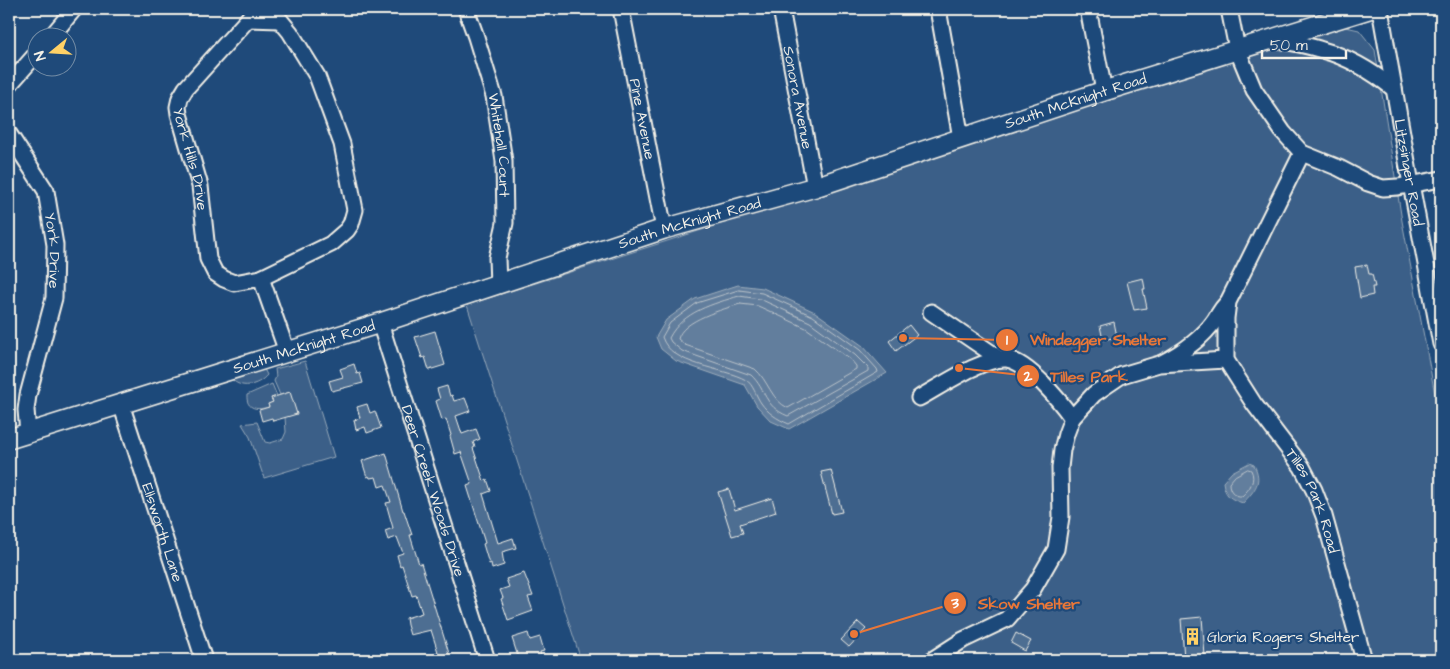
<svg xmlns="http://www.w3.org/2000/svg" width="1450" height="669" font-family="'Architects Daughter',sans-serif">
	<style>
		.green { fill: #3a5f88; stroke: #97a8b8 }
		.water { fill: #627e9d; stroke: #9cacbb }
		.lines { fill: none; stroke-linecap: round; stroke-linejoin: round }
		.shore { stroke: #bac3ca; stroke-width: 1 }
		.building { fill: #4d6e92; stroke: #f4f1e8 }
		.minor-casing { stroke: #f4f1e8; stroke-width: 19 }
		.major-casing { stroke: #f4f1e8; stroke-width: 22 }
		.minor { stroke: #1f4a7a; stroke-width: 15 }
		.major { stroke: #1f4a7a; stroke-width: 19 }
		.labels { text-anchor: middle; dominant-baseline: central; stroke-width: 4.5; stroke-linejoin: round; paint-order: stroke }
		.street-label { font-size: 15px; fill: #f4f1e8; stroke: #1f4a7a }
		.poi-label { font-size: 15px; fill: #f4f1e8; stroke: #1f4a7a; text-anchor: start }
		.leader { fill: none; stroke: #ea7738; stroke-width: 2 }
		.callout-dot { fill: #ea7738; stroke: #1f4a7a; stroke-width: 2 }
		.mark-label { font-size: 15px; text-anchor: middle; font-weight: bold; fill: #fff }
		.callout-label { font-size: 16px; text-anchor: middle; font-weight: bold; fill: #ea7738; stroke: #1f4a7a; stroke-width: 4.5; stroke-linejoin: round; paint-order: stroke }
	</style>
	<rect width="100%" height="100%" fill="#1f4a7a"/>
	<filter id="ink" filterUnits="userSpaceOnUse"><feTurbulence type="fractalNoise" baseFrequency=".02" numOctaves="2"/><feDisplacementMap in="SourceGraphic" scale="10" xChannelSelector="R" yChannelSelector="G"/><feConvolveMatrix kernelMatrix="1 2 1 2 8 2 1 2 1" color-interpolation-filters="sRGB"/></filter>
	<g filter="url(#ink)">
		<path class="green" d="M1337,25l22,5 16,20 27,171 39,205v234h-860l-114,-355 413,-132z
			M305,361l29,96 -70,21 -14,-41 -8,-13 15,-2 8,20 5,1 13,-4 3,-7 -1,-15 5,-25 -10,3 -6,-14 2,-4 -1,-8z
			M264,369l3,6c-9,11 -27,15 -36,3z
			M272,384l5,12 -6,2 2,4 -5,2 1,3c-11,3 -23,3 -22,-12z"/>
		<path class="water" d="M738,285l25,3 52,24 48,34 24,27 -98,56 -18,-8 -14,-15 -12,-21 -69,-24 -15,-12 -5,-12 10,-17 29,-21z
			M1249,463l5,2c9,17 1,25 -11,38 -13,-4 -18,-7 -20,-21l9,-10z"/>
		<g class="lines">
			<path class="shore" d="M739,290l23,3 51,23 47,34 17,19 1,3 -89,52c-12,-5 -21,-11 -28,-21 -5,-7 -8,-19 -15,-23 -23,-13 -75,-14 -84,-43l8,-14 27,-20z
				M739,296l21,3 50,23 45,33 13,13v3l-80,45c-25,-10 -21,-26 -37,-41l-69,-24 -11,-9 -2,-4c14,-27 44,-34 70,-42z
				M740,304l18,2 48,22 45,32 5,6v3l-68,39c-17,-8 -20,-28 -33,-39l-70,-24 -7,-6c4,-19 46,-30 62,-35z
				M1248,469l3,1c5,10 -1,19 -9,26 -7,1 -13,-5 -13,-13l6,-7z"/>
		</g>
		<path class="building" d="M1367,265l2,9h3l3,13h-3l1,8 -13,3 -5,-31z
			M1143,278l2,11h-2l4,19 -13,2 -7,-28z
			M1114,322l3,15 -14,3 -3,-14z
			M909,325l8,10 -21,16 -7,-10z
			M435,331l10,34 -16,5 -4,-13 -3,1 -7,-21z
			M354,364l3,10 3,-1 3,10 -31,8 -3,-10 14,-4 -3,-8z
			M447,386l3,10 2,-1 2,6 11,-3 5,13 -14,5 6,18 14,-5 4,10 -7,3 2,5 -2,1 11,33 3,-2 4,12 -8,3 15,49 15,-5 3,10 -14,4 2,13 -12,4 -1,-6 -2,1 -6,-20 2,-1 -18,-57 5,-2 -11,-32 -6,2 -5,-18 1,-1 -5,-16 -4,1 -6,-19 4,-2 -3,-10z
			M290,392l7,22 -24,7 -1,-3 -10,3 -3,-11 10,-3 -1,-3 5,-2 -2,-4z
			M367,404l3,9 5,-2 6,17 -14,5 -2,-6 -9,3 -2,-10 6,-2 -3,-11z
			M386,453l17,58h1l8,24h-2l9,29 2,-1 30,97h-14l-2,-7 3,-1 -7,-22 -21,5 -3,-10 -1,-7 16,-5 -6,-18 -4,1 -10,-31 -2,1 -3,-11 6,-2 -6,-16 -9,3 -3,-9 8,-3 -7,-25 5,-1 -6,-17 -6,2 -3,-10 -6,1 -1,-2 -2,1 -5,-16z
			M831,470l11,42 -10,2 -11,-42z
			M729,489l6,21 37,-12 4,14 -36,12 3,9 -11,3 -14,-44z
			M524,573l9,23 -5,1 5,14 -25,9 -7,-21 2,-1 -3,-8 9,-3 -3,-8z
			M1202,617l3,39 -21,2 -3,-39z
			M858,622l8,7 -17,18 -8,-7z
			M528,633l2,7 10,-3 4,14 -4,1 2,8h-23l-7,-22z
			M1016,633l15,8 -6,10 -14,-8z"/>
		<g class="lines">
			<defs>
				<g id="minor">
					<path id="s1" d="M254,9l-5,9 -63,70 -6,10 -2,9 1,7 21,72 8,73 7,14 9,6 10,4 27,-5 70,-34 16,-14 4,-6 4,-14 -13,-66 -25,-68 -27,-44 -19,-23"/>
					<path id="s2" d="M466,9l10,28 18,59 10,65 1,62 -8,35 1,27"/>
					<path id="s3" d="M621,9l43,220"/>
					<path id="s4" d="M781,9l34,178"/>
					<path d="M938,9l23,129"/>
					<path d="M1088,9l16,82"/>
					<path d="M1229,9l8,40 17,41 29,42 19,21 37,15 29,15 15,5 15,-1 43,-8"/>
					<path id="s5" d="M1380,9l31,175 30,160"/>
					<path d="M248,19l32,1"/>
					<path d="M50,38l24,-29"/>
					<path d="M1273,39c16,3 33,6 49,11 26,7 51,22 72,39"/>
					<path d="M9,85l29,-33"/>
					<path id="s6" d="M9,134l37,57 9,54 -1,53 -26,97 -2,15 2,23"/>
					<path id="s7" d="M1302,153l-74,149 -2,16v42l28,44 48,63 12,23 10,26 40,144"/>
					<path d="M261,278l26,74"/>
					<path d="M931,312l69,47"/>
					<path id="s8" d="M380,323l107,337"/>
					<path d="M1162,363c21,-11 40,-24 53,-43 4,-6 6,-11 12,-17"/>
					<path d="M919,398c22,-12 64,-41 88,-39 21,3 53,42 65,59l22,-24 28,-19 37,-11 67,-4"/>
					<path id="s9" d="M121,404l83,256"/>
					<path d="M932,660l31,-20 44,-21 26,-30 23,-40 5,-32 -1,-49 2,-18 4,-16 6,-16"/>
				</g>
				<g id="major">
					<path id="s10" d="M9,439l371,-116 284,-94 151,-42 289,-96 265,-82"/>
				</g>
			</defs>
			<use href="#minor" class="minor-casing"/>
			<use href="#major" class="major-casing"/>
			<use href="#minor" class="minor"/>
			<use href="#major" class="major"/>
		</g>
	</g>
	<defs>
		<symbol id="building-bare" viewBox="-9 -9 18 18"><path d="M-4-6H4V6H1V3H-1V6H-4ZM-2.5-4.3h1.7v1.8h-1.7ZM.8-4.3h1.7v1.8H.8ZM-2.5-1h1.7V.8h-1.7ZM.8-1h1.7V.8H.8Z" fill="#ffd166" stroke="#1f4a7a" stroke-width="2.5" paint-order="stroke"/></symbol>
	</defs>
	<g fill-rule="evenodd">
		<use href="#building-bare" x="1180" y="624" width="25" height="25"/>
	</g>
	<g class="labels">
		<g class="street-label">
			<text stroke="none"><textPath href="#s4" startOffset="90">Sonora Avenue</textPath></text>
			<text stroke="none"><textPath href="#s10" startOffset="1119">South McKnight Road</textPath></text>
			<text stroke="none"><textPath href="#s3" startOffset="112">Pine Avenue</textPath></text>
			<text stroke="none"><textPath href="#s2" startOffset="141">Whitehall Court</textPath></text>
			<text stroke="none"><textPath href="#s1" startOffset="179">York Hills Drive</textPath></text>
			<text stroke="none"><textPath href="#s5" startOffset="166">Litzsinger Road</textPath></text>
			<text stroke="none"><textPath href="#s10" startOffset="714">South McKnight Road</textPath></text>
			<text stroke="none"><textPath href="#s6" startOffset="128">York Drive</textPath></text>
			<text stroke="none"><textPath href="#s10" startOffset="309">South McKnight Road</textPath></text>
			<text stroke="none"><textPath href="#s8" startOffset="176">Deer Creek Woods Drive</textPath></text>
			<text stroke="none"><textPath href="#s7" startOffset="391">Tilles Park Road</textPath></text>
			<text stroke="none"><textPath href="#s9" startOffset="135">Ellsworth Lane</textPath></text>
		</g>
		<g class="poi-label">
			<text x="1207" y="637">Gloria Rogers Shelter</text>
		</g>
	</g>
	<path class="leader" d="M903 338L1007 340M959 368L1028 376M854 634L955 603"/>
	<g class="callout-dot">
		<circle cx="903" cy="338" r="5"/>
		<circle cx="959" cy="368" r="5"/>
		<circle cx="854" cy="634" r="5"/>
		<circle cx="1007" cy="340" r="12"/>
		<circle cx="1028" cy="376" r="12"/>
		<circle cx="955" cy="603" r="12"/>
	</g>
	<g class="mark-label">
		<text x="1007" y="345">1</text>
		<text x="1028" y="381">2</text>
		<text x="955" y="608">3</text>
	</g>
	<g class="callout-label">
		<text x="1098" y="345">Windegger Shelter</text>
		<text x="1089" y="382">Tilles Park</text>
		<text x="1029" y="609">Skow Shelter</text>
	</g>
	<rect width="1450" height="669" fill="none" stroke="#1f4a7a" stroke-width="30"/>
	<rect x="15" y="15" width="1420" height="639" fill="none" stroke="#f4f1e8" stroke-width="2" filter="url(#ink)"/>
	<g transform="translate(52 52) rotate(252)"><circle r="24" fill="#1f4a7a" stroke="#748da6"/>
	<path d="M0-4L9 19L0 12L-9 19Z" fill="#ffd166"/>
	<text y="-8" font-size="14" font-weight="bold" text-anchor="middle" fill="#f4f1e8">N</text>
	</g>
	<path d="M1262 50v8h84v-8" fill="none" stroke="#f4f1e8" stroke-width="2.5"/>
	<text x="1270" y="50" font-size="15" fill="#f4f1e8" stroke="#1f4a7a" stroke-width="4" paint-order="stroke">50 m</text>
</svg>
